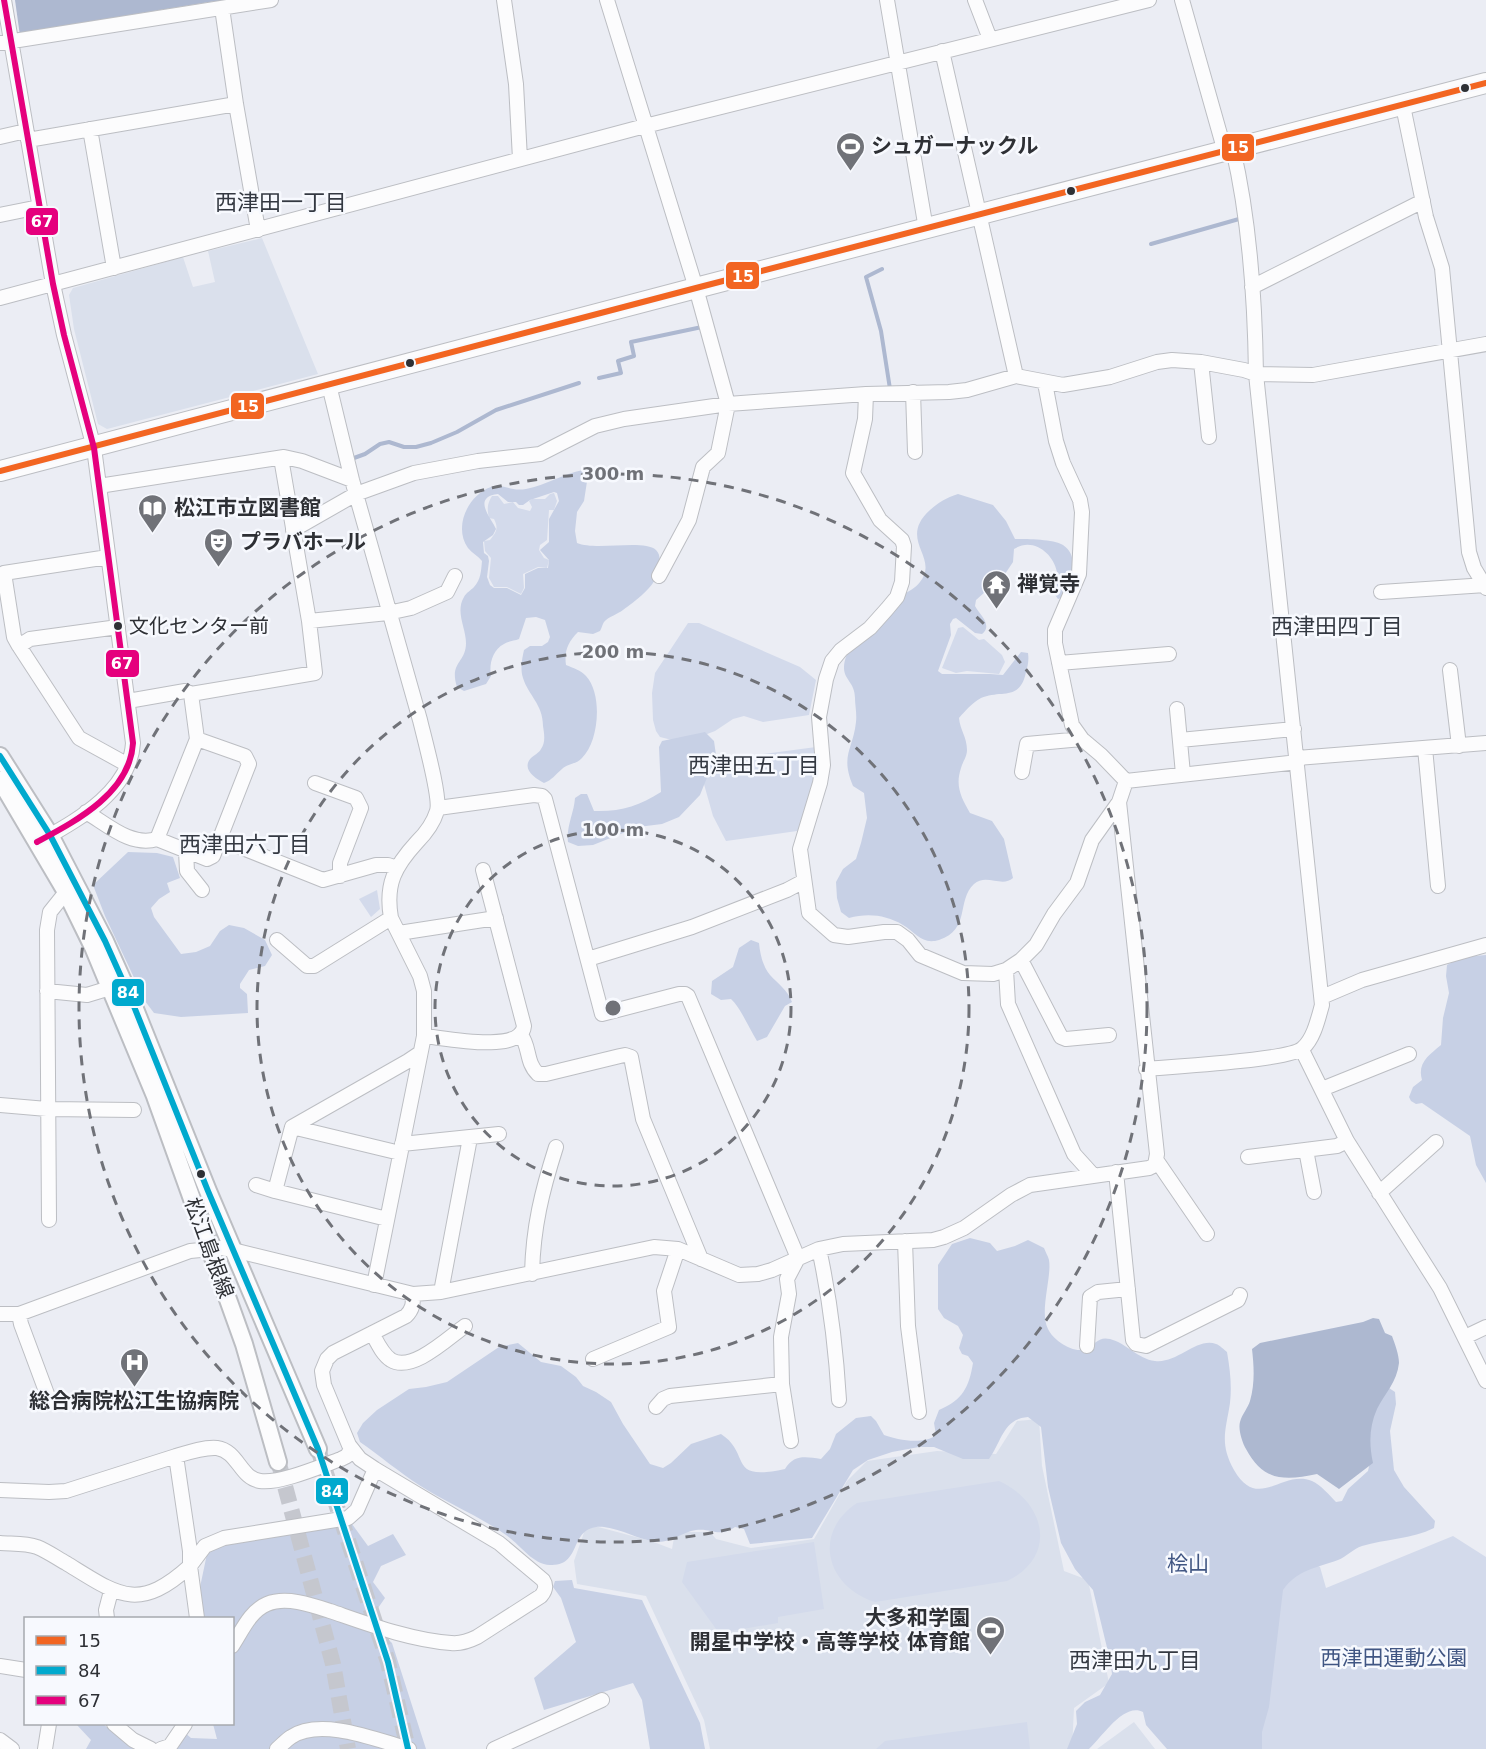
<svg xmlns="http://www.w3.org/2000/svg" width="1486" height="1749" font-family="'DejaVu Sans','Noto Sans JP',sans-serif">
	<style>
		.built { fill: #dae0ec }
		.green { fill: #d3daeb }
		.forest { fill: #c7d0e5; fill-rule: evenodd }
		.water { fill: #adb8d0 }
		.pier { fill: #ebedf4 }
		.lines { fill: none; stroke-linecap: round; stroke-linejoin: round }
		.stream { stroke: #adb8d0; stroke-width: 4 }
		.major-tunnel { stroke: #c5c7ce; stroke-width: 16; stroke-dasharray: 16 8; stroke-linecap: butt }
		.minor-casing { stroke: #bcbec3; stroke-width: 16 }
		.major-casing { stroke: #bcbec3; stroke-width: 20 }
		.highway-casing { stroke: #bcbec3; stroke-width: 22 }
		.minor { stroke: #fcfcfd; stroke-width: 14 }
		.major { stroke: #fcfcfd; stroke-width: 16 }
		.highway { stroke: #fcfcfd; stroke-width: 20 }
		.bus-1-casing { stroke: #f7f9fe; stroke-width: 10 }
		.bus-2-casing { stroke: #f7f9fe; stroke-width: 10 }
		.bus-3-casing { stroke: #f7f9fe; stroke-width: 10 }
		.bus-1 { stroke: #f26522; stroke-width: 6 }
		.bus-2 { stroke: #00a9ce; stroke-width: 6 }
		.bus-3 { stroke: #e5007d; stroke-width: 6 }
		.ring { fill: none; stroke: #707278; stroke-width: 3; stroke-dasharray: 10 8 }
		.bus-dot { fill: #2e3035; stroke: #f7f9fe; stroke-width: 2 }
		.labels { text-anchor: middle; dominant-baseline: central; stroke-width: 5; stroke-linejoin: round; paint-order: stroke }
		.bus-label { font-size: 20px; fill: #2e3035; stroke: #f7f9fe; text-anchor: start }
		.poi-label { font-size: 21px; font-weight: bold; fill: #2e3035; stroke: #f7f9fe; text-anchor: start }
		.street-label { font-size: 21px; fill: #2e3035; stroke: #f7f9fe }
		.park-label { font-size: 21px; fill: #415683; stroke: #f7f9fe }
		.neighbourhood-label { font-size: 22px; fill: #343942; stroke: #f7f9fe }
		.centre { fill: #707278; stroke: #f7f9fe; stroke-width: 3 }
		.ring-label { font-size: 18px; text-anchor: middle; font-weight: bold; fill: #707278; stroke: #f7f9fe; stroke-width: 5; stroke-linejoin: round; paint-order: stroke }
		.line-badge { stroke: #f7f9fe; stroke-width: 2 }
		.badge-label { font-size: 16px; text-anchor: middle; font-weight: bold; fill: #fff }
	</style>
	<rect width="100%" height="100%" fill="#ebedf4"/>
	<path class="built" d="M262,238l56,136 -211,55 -9,-5 -24,-95 -5,-34 4,-7 110,-31 10,30 22,-5 -7,-31z
		M1039,1419l3,47 22,105 24,9 21,103 -35,25 -2,41h-362l-6,-29 -58,-124 -69,-12 -3,-23 13,-37 64,17 21,8 3,-17h35l6,7 35,9 63,-9 33,-58 20,-20 70,-10 59,3 21,-33z
		M1134,1722l21,27h-58z"/>
	<path class="green" d="M554,493l3,8 -3,9h-5l-2,30 -7,5 -1,5 5,8 5,2 -2,8 -9,-1 -15,7 1,14 -3,6 -14,-7h-13l-5,-9 2,-20 -6,-7 -1,-10 6,-1c6,-8 9,-11 4,-21l-5,-1c-2,-9 -2,-14 3,-22h6l6,8 9,-2 5,6 12,3 2,-4 -3,-6 3,-2h13l5,-5z
		M688,623h11l101,44 16,13 -7,35 -46,7 -19,-6 -11,3 -18,12 -13,5 -26,5 -16,-4 -4,-6 -3,-11 -1,-27 3,-20z
		M963,627l16,13 5,-1 18,16 3,7 -6,12 -32,-3 -11,2 -14,-5 16,-40z
		M816,747c3,28 -5,52 -13,79l-6,5 -71,10 -13,-25 -15,-53z
		M377,890l3,19 -9,8 -12,-18z
		M999,1481c47,21 59,76 8,100l-132,21c-49,-16 -63,-69 -18,-99z
		M1453,1536l33,21v192h-234l25,-159 31,-30 12,7 6,21z
		M814,1542l10,67 -46,8v6l-59,10 -37,-51 5,-20z
		M1027,1722l3,27h-154l9,-8z"/>
	<path class="forest" d="M583,470l5,5 -4,26 -7,11 -2,19 2,12c19,8 67,-4 79,7 6,6 3,15 2,22 -3,15 -23,29 -35,38 -5,4 -15,7 -19,12 -1,1 -3,8 -4,9l-7,3 -15,-2c-10,10 -14,19 -12,33 7,3 15,5 20,11 17,18 13,66 -4,82 -5,6 -15,6 -20,11 -7,6 -10,11 -18,14 -9,-5 -23,-14 -13,-25 3,-3 8,-5 10,-9 5,-7 3,-16 2,-23 0,-22 -15,-31 -20,-48 -3,-9 -1,-19 1,-28l6,-4h12l6,-4 2,-5 -5,-17 -9,-3 -10,1 -7,21c-5,2 -11,2 -15,5 -12,6 -15,21 -13,32l-5,8 -22,7 -7,-4c-8,-25 9,-24 9,-44 0,-15 -11,-31 -2,-46 2,-4 7,-7 10,-10 7,-8 7,-16 8,-26 -4,-5 -10,-8 -14,-13 -15,-21 0,-53 23,-61 13,-4 19,5 35,2 20,-4 37,-15 57,-19zM554,492l3,1 2,8 -10,18v23l-9,8 9,10 -1,8h-10l-13,6v14l-4,7 -14,-7h-13l-4,-3 -3,-8 2,-16 -1,-5 -4,-3 -1,-11 10,-7 3,-6c-4,-10 -25,-32 2,-35l10,8h8l3,3h4l7,-5z
		M958,494l35,11 13,16 9,18c12,0 38,0 48,6 18,12 8,39 -2,53l-3,1 -7,-10c2,-5 7,-12 6,-17 -4,-19 -24,-35 -43,-23l-1,13 -8,12 -29,26 -1,6c5,9 18,19 7,28l-7,-1 -19,-15 -3,1 -3,5 1,11 -13,36 4,3h48l13,1 18,-23 7,1c1,7 0,12 -2,19 -6,30 -25,17 -45,26 -9,5 -16,13 -22,20 1,12 8,19 8,32 0,7 -4,11 -6,18 -6,18 0,29 9,45l22,8 12,18 9,39c-11,10 -27,-5 -39,6 -18,17 -3,45 -35,56 -17,5 -23,-7 -36,-15 -17,-10 -35,-12 -54,-7l-8,-6 -4,-14 -1,-16 7,-13 13,-10 5,-16 6,-25 -3,-25 -11,-7c-13,-31 0,-36 3,-64 1,-8 -1,-17 -1,-24 0,-20 -18,-18 -8,-44 19,-19 36,-40 55,-58 6,-5 14,-8 18,-14 20,-25 -23,-42 10,-72 9,-8 16,-12 28,-16z
		M705,732l9,9 2,14 -16,40 -21,22 -17,7 -24,3 -45,18 -15,1 -10,-4c-2,-15 6,-29 7,-44l6,-4h6l7,17c26,1 45,-5 67,-19l-2,-45 3,-6z
		M128,852l29,1 16,4 7,21 -13,5 3,9 -11,7 -8,9 3,9 27,37 15,-2 14,-6 10,-15 9,-6 15,3 21,12 7,15 -7,11 -16,4 -9,14v4l7,6 1,19 -67,4 -27,-4 -9,-12 -40,-85 -12,-31z
		M751,940l8,3c1,11 4,24 11,32 9,10 17,14 22,27l-7,4 -18,31 -10,4c-8,-13 -17,-34 -26,-42l-10,1 -10,-6 1,-13 21,-14 6,-19z
		M1486,955v228l-10,-18 -6,-29 -48,-33 -6,1 -5,-3 -2,-4 4,-10 9,-7c-5,-17 7,-25 19,-35l2,-27 6,-25 -3,-17 1,-11 15,-8z
		M970,1238l20,5 7,8 18,-5 13,-6 16,8c1,3 4,8 5,12 3,17 -10,52 -1,69 5,11 25,25 38,20 9,-4 12,-13 24,-10 16,4 28,20 45,22 22,3 42,-24 61,-17 4,1 8,6 11,8 3,17 5,34 3,51 -4,27 -11,40 4,67 24,42 48,-1 78,11 9,4 17,14 24,21l6,-1 6,-12 20,-18 2,-9 -3,-28 7,-24 15,-22 6,4 1,12 -6,27 4,39 10,17 31,34 -1,7c-22,11 -49,11 -72,18 -9,3 -16,11 -24,14 -22,8 -41,10 -55,30l-14,117 -7,25v17h-95l-21,-24 -3,-13c-19,-10 -41,25 -54,37h-22l10,-25 -1,-13 9,-9 15,-7 12,-21 -2,-14 -17,-70 -18,-21 -14,-26 -13,-56 -7,-60 -13,-10c-25,2 -26,24 -39,42h-26l-29,-12h-15l-27,5 -24,8 -15,10 -41,68 -62,6 -6,-15 -9,-2c-17,11 -22,1 -39,3 -14,2 -26,13 -39,12 -18,-2 -35,-13 -53,-15 -37,-3 -20,40 -54,38 -18,-1 -29,-20 -44,-30 -27,-19 -59,-32 -87,-50 -20,-13 -39,-29 -59,-43l-3,-9 6,-10 14,-13 32,-21 17,-2 21,-5 52,-35 19,-4 23,19 20,4 15,11 7,9 13,6 15,10 12,22 27,40 13,4 8,-5 20,-19 30,-10c31,20 5,48 64,35 9,-15 21,-12 36,-10l9,-10 6,-15 20,-16 15,-2 5,5 8,14c13,5 40,10 52,0l-2,-12 5,-13c24,-10 30,-23 34,-47l-5,-7 -6,-2 -3,-6 4,-13 -5,-9 -14,-8 -6,-9v-44l14,-21z
		M352,1524l16,22 25,-12 13,21 -25,11 -8,16 12,16 -16,23 23,22 34,106h-254l12,-17 7,6 26,1 -4,-15h19v-106h-30l-3,-26 9,-43 14,-7z
		M572,1580l2,8 68,12 58,123 5,26h-55l-8,-49 -9,-17 -89,27 -10,-32 42,-36 -15,-44 -8,-11 2,-6z
		M56,1724h47l31,25h-48l5,-9 -15,-16z"/>
	<path class="water" d="M0,0h221l-1,4 -4,-3 -216,35z
		M1373,1318l6,1 6,14 7,3c3,8 7,19 7,27 -2,19 -14,30 -22,46 -8,18 -8,35 -4,54l-34,26 -22,-15c-33,7 -54,7 -71,-25 -4,-7 -8,-20 -6,-27 2,-8 8,-14 10,-21 5,-18 4,-34 2,-52l8,-6 103,-21z"/>
	<path class="pier" d="M0,0h15l5,36 -20,3z"/>
	<g class="lines">
		<path class="stream" d="M1151,244l88,-25
			M882,269l-16,8 15,54 9,58
			M599,378l22,-5 -3,-12 16,-5 -3,-14 71,-15
			M354,458l11,-4 15,-10 9,-2 15,5h12l15,-4 26,-11 39,-22 83,-27"/>
		<path class="major-tunnel" d="M318,1449l70,213 20,87
			M279,1464l54,200 15,85"/>
		<defs>
			<path id="minor" d="M4,0l49,284 11,51 30,113 39,295c-3,48 -54,76 -91,97
				M504,0l12,84 4,75
				M607,0l89,288 32,116 -10,49 -15,14 -14,53 -30,56
				M887,0l39,229
				M975,0l15,39
				M1182,0l43,152
				M222,8l14,96 22,126
				M0,43l271,-43
				M942,51l74,325
				M1403,106l23,111 16,51 27,284 5,16 12,20
				M90,129l24,139
				M0,137l26,-6
				M28,140l208,-36
				M0,215l39,-8
				M1252,287l171,-86
				M0,298l645,-172 504,-126
				M1201,362l8,75
				M329,385l23,95 68,240c4,17 21,78 17,91 -4,13 -11,22 -20,31 -22,24 -32,42 -26,76l29,58 4,15v45l-50,249
				M913,392l2,60
				M866,394l-1,25 -12,54 27,47 22,20 2,6 -2,36 -5,15 -10,12 -17,19 -29,22 -9,11 -6,18 -7,38 4,48 -3,18 -20,66 9,64 25,22 14,2 36,-5h13l11,8 12,15 43,18 30,1 13,-4 15,-10 15,-15 18,-31 23,-31 15,-43 27,-38
				M99,486l185,-29 18,4 50,19
				M293,530l63,-36 58,-21 64,-12 62,-7 55,-28 29,-7 104,-15 138,-10 83,-2 18,-2 49,-14 47,9 47,-8 47,-15 15,-2 29,2 43,8 12,4 57,1 173,-31
				M1381,592l105,-7
				M309,621l79,-8 23,-5 36,-16 8,-16
				M118,627l-88,12 -11,7 60,92 49,27
				M19,646l-5,-9 -10,-64 104,-16
				M1059,663l110,-9
				M1450,670l9,76
				M128,701l57,-10 6,3 124,-21 -6,-52 -28,-163
				M1177,709l6,65
				M1180,740l114,-11
				M1425,748l13,138
				M1297,758l189,-15
				M1022,772l5,-28 55,-5
				M1126,781l172,-19
				M315,783l41,15 5,10 -21,55v13
				M438,808l96,-13 8,1 3,3 57,215 77,-20h6l3,2 110,262 -11,21 2,15 -8,43 1,47 -112,12 -7,3 -7,8
				M86,812c22,13 45,35 71,27l40,-100 -6,-45
				M157,839l50,20 6,-3 36,-92 -4,-8 -48,-17
				M220,839l103,41 53,-15h12l9,3
				M186,851l1,20 15,19
				M399,933l97,-15
				M277,940l30,26h7l77,-48
				M588,959l104,-32 95,-37 17,-9
				M1021,960l40,77 5,2 43,-4
				M1006,970l2,34 66,150 19,21
				M47,991l40,4 23,-7
				M1322,997l40,-17 124,-35
				M521,1035c9,12 5,28 17,39h8l74,-18 5,-1 6,2 12,62 58,140
				M424,1036c21,2 97,18 100,-10l-41,-156
				M1302,1050l45,91 93,147 46,93
				M1146,1069c25,-2 145,-9 157,-21 11,-10 15,-29 19,-43l-66,-631c-1,-74 -6,-152 -23,-225
				M1322,1089l87,-35
				M0,1105l47,4 87,1
				M292,1127l108,26
				M402,1144l97,-10
				M1306,1150l8,42
				M1248,1157l89,-11 10,-5
				M1157,1161l50,73
				M1116,1172l17,168 3,4 10,2 92,-46 2,-5
				M256,1185l19,6
				M1379,1193l57,-51
				M387,1219l-112,-28 17,-64 116,-66 12,-8
				M49,1220l-2,-290 3,-18 16,-20
				M905,1241l3,85 11,86
				M819,1249c11,50 17,100 20,151
				M532,1274c1,-47 10,-83 24,-127
				M441,1292l29,-154
				M0,1314h19l171,-63 32,-3 11,2 180,44 28,-2 213,-45 24,2 61,26 19,-1 14,-4 47,-21 24,-5 90,-4 11,-3 20,-9 47,-33 19,-10 119,-17 6,-3 2,-11 -38,-352 7,-21 -25,-26 -19,-16 -10,-14 -17,-82v-13l24,-56 3,-62 -2,-12 -17,-37 -7,-22 -11,-58
				M19,1314l2,10 29,78
				M372,1333c5,9 10,21 19,27 21,13 57,-22 74,-34
				M1465,1337l21,-10
				M1087,1346l3,-49 8,-5 30,-3
				M593,1359l76,-32 -5,-36 14,-42
				M782,1384l9,57
				M0,1490l49,2 17,-1 110,-35
				M0,1543c12,1 26,0 37,4 10,4 20,11 29,16 52,32 72,50 124,3v-15l-14,-95c13,-4 28,-9 41,-8 21,3 23,30 43,33 20,3 61,-15 81,-22l6,-3 4,-7
				M107,1618l-1,-8 5,-19
				M197,1618l-7,-52 15,-20 19,-8 124,-20 9,-8 18,-41
				M232,1646c10,-15 18,-35 35,-42 19,-8 45,1 63,7 38,13 80,29 121,32 9,1 18,-2 26,-6l64,-41c4,-5 6,-10 2,-16l-44,-37 -124,-74 -15,-10 -11,-14 -25,-60 -2,-14 5,-12 6,-6 73,-37c7,-7 7,-12 7,-22
				M0,1666l26,4
				M114,1724l19,16 18,9
				M0,1740l12,9
				M45,1749l4,-25
				M161,1749l9,-3 15,-22
				M277,1749c5,-4 9,-9 14,-12 30,-20 86,3 118,12
				M494,1749l108,-49"/>
			<path id="major" d="M0,756l50,79 55,106 26,58 77,192 110,258
				M0,780l66,112 27,55 62,149 89,248 34,118"/>
			<path id="highway" d="M0,471l696,-183 790,-205"/>
		</defs>
		<use href="#minor" class="minor-casing"/>
		<use href="#major" class="major-casing"/>
		<use href="#highway" class="highway-casing"/>
		<use href="#minor" class="minor"/>
		<use href="#major" class="major"/>
		<use href="#highway" class="highway"/>
		<defs>
			<path id="bus-1" d="M0,471l696,-183 790,-205"/>
			<path id="bus-2" d="M0,756l50,79 55,106 26,58 77,192 110,258 70,213 20,87"/>
			<path id="bus-3" d="M4,0l49,284 11,51 30,113 39,295c-3,50 -57,78 -96,99"/>
		</defs>
		<use href="#bus-1" class="bus-1-casing"/>
		<use href="#bus-2" class="bus-2-casing"/>
		<use href="#bus-3" class="bus-3-casing"/>
		<use href="#bus-1" class="bus-1"/>
		<use href="#bus-2" class="bus-2"/>
		<use href="#bus-3" class="bus-3"/>
	</g>
	<g class="ring">
		<circle cx="613" cy="1008" r="178"/>
		<circle cx="613" cy="1008" r="356"/>
		<circle cx="613" cy="1008" r="534"/>
	</g>
	<defs>
		<symbol id="stadium-pin" viewBox="-11 -11 22 30"><path d="M0 17L-7.5 6A9.5 9.5 0 1 1 7.5 6Z" fill="#707278" stroke="#f7f9fe"/><path d="M0-5a6.5 5 0 1 0 0 10a6.5 5 0 1 0 0-10ZM-3.5-1.8h7v3.6h-7Z" fill="#fff"/></symbol>
		<symbol id="library-pin" viewBox="-11 -11 22 30"><path d="M0 17L-7.5 6A9.5 9.5 0 1 1 7.5 6Z" fill="#707278" stroke="#f7f9fe"/><path d="M-6-4Q-3-5.5-.7-3.5V5Q-3 3-6 4ZM6-4Q3-5.5 .7-3.5V5Q3 3 6 4Z" fill="#fff"/></symbol>
		<symbol id="theatre-pin" viewBox="-11 -11 22 30"><path d="M0 17L-7.5 6A9.5 9.5 0 1 1 7.5 6Z" fill="#707278" stroke="#f7f9fe"/><path d="M-5-5.5Q0-4 5-5.5V0Q5 5 0 6Q-5 5-5 0ZM-3.3-2.5H-1v1.5H-3.3ZM1-2.5H3.3v1.5H1ZM-2.8 1Q0 5.5 2.8 1Z" fill="#fff"/></symbol>
		<symbol id="temple-pin" viewBox="-11 -11 22 30"><path d="M0 17L-7.5 6A9.5 9.5 0 1 1 7.5 6Z" fill="#707278" stroke="#f7f9fe"/><path d="M0-6L5-2H3V0L6.5 2.5H4V6H1.5V3h-3V6H-4V2.5H-6.5L-3 0V-2H-5Z" fill="#fff"/></symbol>
		<symbol id="hospital-pin" viewBox="-11 -11 22 30"><path d="M0 17L-7.5 6A9.5 9.5 0 1 1 7.5 6Z" fill="#707278" stroke="#f7f9fe"/><path d="M-5-5h3v3.5h4V-5h3V5h-3V1.5h-4V5h-3Z" fill="#fff"/></symbol>
	</defs>
	<g fill-rule="evenodd">
		<use href="#stadium-pin" x="834" y="130" width="33" height="45"/>
		<use href="#library-pin" x="136" y="492" width="33" height="45"/>
		<use href="#theatre-pin" x="202" y="526" width="33" height="45"/>
		<use href="#temple-pin" x="980" y="568" width="33" height="45"/>
		<use href="#hospital-pin" x="118" y="1346" width="33" height="45"/>
		<use href="#stadium-pin" x="974" y="1614" width="33" height="45"/>
	</g>
	<g class="bus-dot">
		<circle cx="1465" cy="88" r="5"/>
		<circle cx="1071" cy="191" r="5"/>
		<circle cx="410" cy="363" r="5"/>
		<circle cx="118" cy="626" r="5"/>
		<circle cx="201" cy="1174" r="5"/>
	</g>
	<g class="labels">
		<g class="bus-label">
			<text x="129" y="626">文化センター前</text>
		</g>
		<g class="poi-label">
			<text x="871" y="146">シュガーナックル</text>
			<text x="174" y="508">松江市立図書館</text>
			<text x="240" y="542">プラバホール</text>
			<text x="1017" y="584">禅覚寺</text>
			<text x="134" y="1401" text-anchor="middle">総合病院松江生協病院</text>
			<text x="970" y="1618" text-anchor="end">大多和学園<tspan x="970" dy="24">開星中学校・高等学校 体育館</tspan></text>
		</g>
		<g class="street-label">
			<text transform="translate(209 1248) rotate(70)">松江島根線</text>
		</g>
		<g class="park-label">
			<text x="1188" y="1564">桧山</text>
			<text x="1394" y="1658">西津田運動公園</text>
		</g>
		<g class="neighbourhood-label">
			<text x="281" y="202">西津田一丁目</text>
			<text x="1337" y="626">西津田四丁目</text>
			<text x="754" y="765">西津田五丁目</text>
			<text x="245" y="844">西津田六丁目</text>
			<text x="1135" y="1660">西津田九丁目</text>
		</g>
	</g>
	<circle cx="613" cy="1008" r="9" class="centre"/>
	<g class="ring-label">
		<text x="613" y="480">300 m</text>
		<text x="613" y="658">200 m</text>
		<text x="613" y="836">100 m</text>
	</g>
	<g class="line-badge">
		<rect x="1221" y="133" width="34" height="29" rx="6" fill="#f26522"/>
		<rect x="25" y="207" width="34" height="29" rx="6" fill="#e5007d"/>
		<rect x="725" y="261" width="35" height="29" rx="6" fill="#f26522"/>
		<rect x="230" y="392" width="35" height="28" rx="6" fill="#f26522"/>
		<rect x="105" y="649" width="35" height="29" rx="6" fill="#e5007d"/>
		<rect x="111" y="978" width="34" height="29" rx="6" fill="#00a9ce"/>
		<rect x="315" y="1477" width="34" height="28" rx="6" fill="#00a9ce"/>
	</g>
	<g class="badge-label">
		<text x="1238" y="153">15</text>
		<text x="42" y="227">67</text>
		<text x="743" y="282">15</text>
		<text x="248" y="412">15</text>
		<text x="122" y="669">67</text>
		<text x="128" y="998">84</text>
		<text x="332" y="1497">84</text>
	</g>
	<rect x="24" y="1617" width="210" height="108" fill="#f7f9fe" stroke="#a7a9ae" stroke-width="1.5"/>
	<rect x="36" y="1636" width="30" height="9" fill="#f26522" stroke="#a7a9ae" stroke-width="1.5"/>
	<text x="78" y="1647" font-size="18" fill="#2e3035">15</text>
	<rect x="36" y="1666" width="30" height="9" fill="#00a9ce" stroke="#a7a9ae" stroke-width="1.5"/>
	<text x="78" y="1677" font-size="18" fill="#2e3035">84</text>
	<rect x="36" y="1696" width="30" height="9" fill="#e5007d" stroke="#a7a9ae" stroke-width="1.5"/>
	<text x="78" y="1707" font-size="18" fill="#2e3035">67</text>
</svg>
